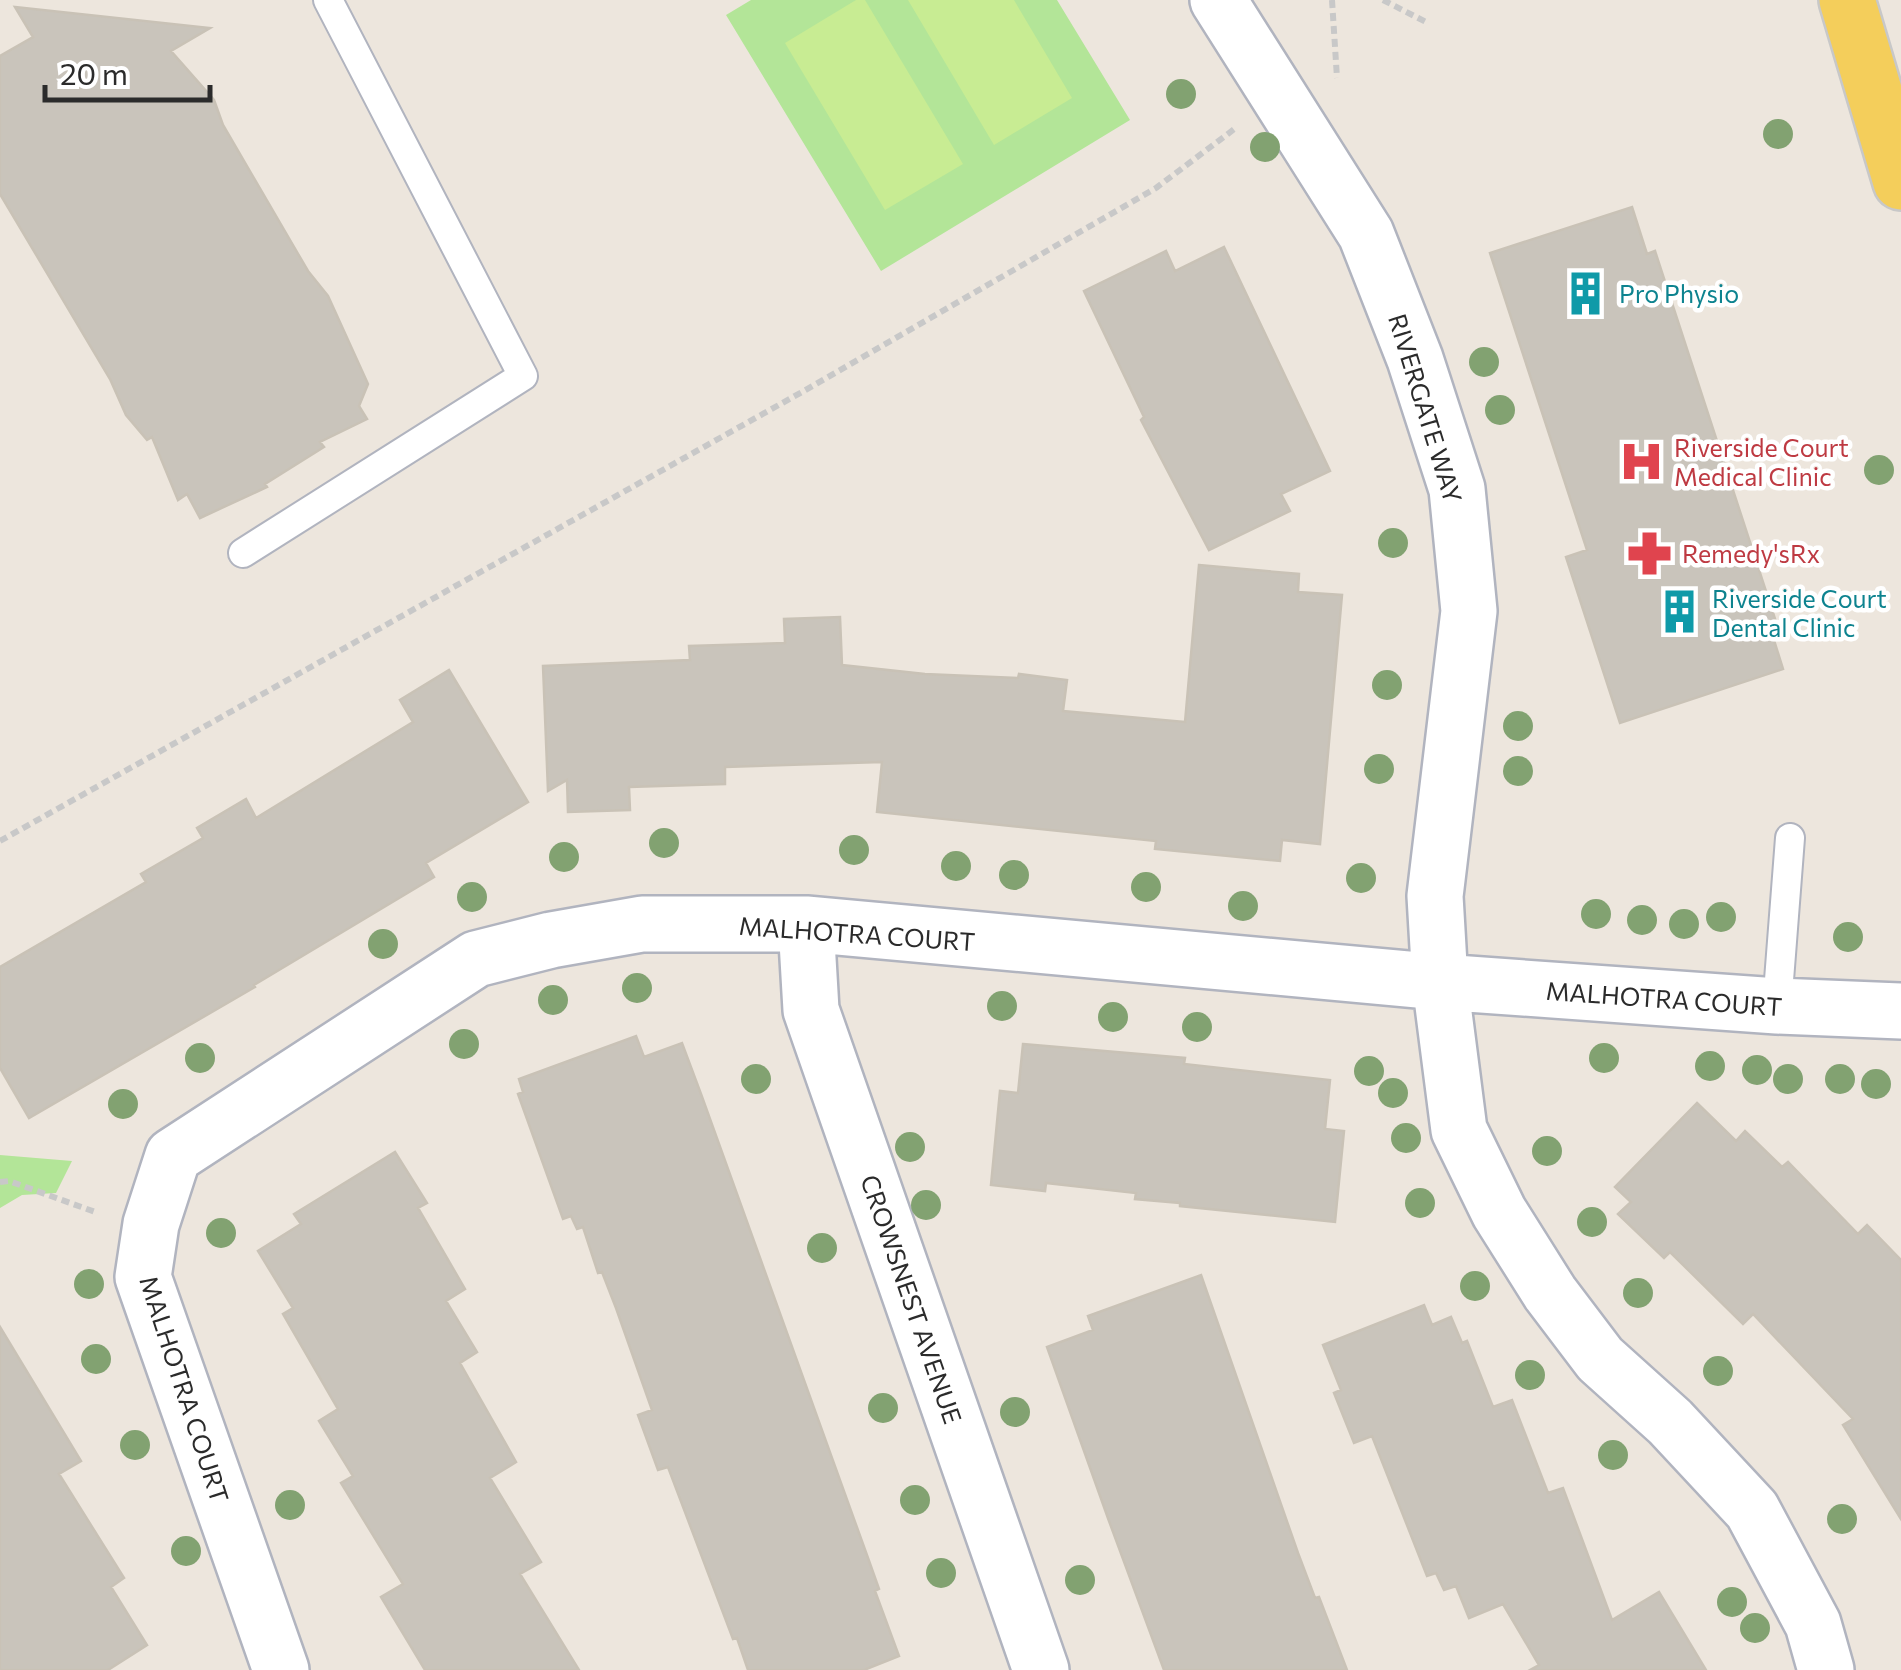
<svg xmlns="http://www.w3.org/2000/svg" width="1901" height="1670" font-family="Commissioner,sans-serif">
	<style>
		.green { fill: #b3e598 }
		.pitch { fill: #c8ec93 }
		.building { fill: #c9c4bb; stroke: #c9c2b6; stroke-width: 2.5 }
		.lines { fill: none; stroke-linecap: round; stroke-linejoin: round }
		.service-casing { stroke: #b1b4bf; stroke-width: 32 }
		.minor-casing { stroke: #b1b4bf; stroke-width: 60 }
		.primary-casing { stroke: #c8c8c8; stroke-width: 60 }
		.path { stroke: #c8c8c8; stroke-width: 6; stroke-dasharray: 8 5; stroke-linecap: butt }
		.service { stroke: #fff; stroke-width: 28 }
		.minor { stroke: #fff; stroke-width: 55 }
		.primary { stroke: #f4ce5b; stroke-width: 55 }
		.tree { fill: #82a271 }
		.labels { text-anchor: middle; dominant-baseline: central; stroke-width: 9; stroke-linejoin: round; paint-order: stroke }
		.culture-label { font-size: 25px; fill: #0d838f; stroke: #fff; text-anchor: start }
		.street-label { font-size: 25px; fill: #2b2b2b; stroke: #fff }
		.health-label { font-size: 25px; fill: #be3a42; stroke: #fff; text-anchor: start }
	</style>
	<rect width="100%" height="100%" fill="#ede6dd"/>
	<path class="green" d="M751,0h306l73,120 -249,151 -155,-256z
		M0,1155l72,6 -16,32 -34,2 -22,13z"/>
	<path class="pitch" d="M856,0h9l98,164 -78,46 -100,-167z
		M908,0h106l58,98 -78,47z"/>
	<path class="building" d="M15,7l195,21 -39,23 43,49 9,25 85,146 20,25 40,88 -9,22 8,13 -47,23 4,5 -59,37 2,3 -67,31 -13,-24 -9,6 -26,-63 -5,3 -21,-25 -16,-36 -110,-185v-138l33,-19z
		M1632,207l15,47 8,-3 121,371 -7,2 14,45 -163,54 -54,-166 21,-7 -97,-297z
		M1224,247l106,224 -49,23 9,17 -81,39 -68,-130 3,-3 -60,-126 82,-40 9,20z
		M1199,565l100,9 -1,18 44,3 -22,249 -38,-4 -2,21 -125,-12 1,-8 -279,-29 5,-50 -157,5v17l-96,3 1,23 -62,2 -1,-32 -19,11 -5,-125 147,-6 -1,-14 96,-3 -1,-24 56,-2 2,48 83,9 93,4 1,-4 48,6 -4,31 122,11z
		M449,670l79,132 -102,61 8,14 -180,108 1,2 -226,131 -29,-50v-101l146,-85 -5,-8 62,-36 -6,-10 49,-29 10,19 157,-96 -13,-22z
		M636,1036l8,21 38,-14 19,51 167,464 11,31 -4,2 24,65 -35,14h-116l-11,-32 -4,1 -65,-172 -10,3 -20,-55 14,-5 -36,-102 -14,-36 -4,1 -15,-46 -6,2 -6,-13 -8,3 -45,-125 5,-2 -4,-13z
		M1023,1044l162,14 -1,6 146,16 -5,49 19,2 -9,91 -155,-16v-3l-45,-4 1,-6 -90,-10 -1,8 -54,-6 9,-94 18,2z
		M1697,1103l39,38 9,-10 37,36 6,-5 70,72 9,-9 34,35v259l-58,-94 10,-6 -100,-105 -10,10 -73,-72 -6,6 -46,-44 13,-12 -16,-15z
		M395,1152l32,51 -9,5 47,81 -19,12 31,51 -17,11 56,99 -26,16 51,84 -21,12 59,96h-154l-44,-73 22,-13 -62,-101 12,-7 -34,-55 19,-12 -55,-95 10,-6 -35,-57 43,-27 -7,-10z
		M1201,1275l97,278 17,45 4,-1 28,73h-183l-55,-149 -62,-174 46,-17 -5,-14z
		M1424,1305l8,20 19,-8 11,26 5,-2 26,66 19,-7 36,93 15,-5 49,132 47,-28 47,78h-176l9,-5 -36,-61 -34,14 -13,-32 -12,4 -8,-17 -9,3 -55,-140 -18,7 -20,-50 7,-3 -18,-45z
		M0,1327l81,134 -22,13 65,104 -13,9 36,58 -39,25h-108z"/>
	<g class="lines">
		<defs>
			<path id="service" d="M243,553l280,-177 -195,-376
				M1777,1006l13,-168"/>
			<path id="minor" d="M1218,0l148,234 49,125 42,130 12,122 -34,285 5,86 19,148 40,82 51,81 50,66 70,63 82,88 61,114 13,46
				M806,924l5,86 230,660
				M281,1670l-138,-393 8,-53 22,-68 303,-197 75,-19 91,-16h164l634,58 337,24 124,5"/>
			<path id="primary" d="M1847,0l54,182"/>
		</defs>
		<use href="#service" class="service-casing"/>
		<use href="#minor" class="minor-casing"/>
		<use href="#primary" class="primary-casing"/>
		<path class="path" d="M1332,0l5,78
			M1383,0l43,22
			M0,841l802,-449 354,-204 81,-61
			M0,1182l9,-1 89,32"/>
		<use href="#service" class="service"/>
		<use href="#minor" class="minor"/>
		<use href="#primary" class="primary"/>
	</g>
	<g class="tree">
		<circle cx="1181" cy="94" r="15"/>
		<circle cx="1778" cy="134" r="15"/>
		<circle cx="1265" cy="147" r="15"/>
		<circle cx="1484" cy="362" r="15"/>
		<circle cx="1500" cy="410" r="15"/>
		<circle cx="1879" cy="470" r="15"/>
		<circle cx="1393" cy="543" r="15"/>
		<circle cx="1387" cy="685" r="15"/>
		<circle cx="1518" cy="726" r="15"/>
		<circle cx="1379" cy="769" r="15"/>
		<circle cx="1518" cy="771" r="15"/>
		<circle cx="664" cy="843" r="15"/>
		<circle cx="854" cy="850" r="15"/>
		<circle cx="564" cy="857" r="15"/>
		<circle cx="956" cy="866" r="15"/>
		<circle cx="1014" cy="875" r="15"/>
		<circle cx="1361" cy="878" r="15"/>
		<circle cx="1146" cy="887" r="15"/>
		<circle cx="472" cy="897" r="15"/>
		<circle cx="1243" cy="906" r="15"/>
		<circle cx="1596" cy="914" r="15"/>
		<circle cx="1721" cy="917" r="15"/>
		<circle cx="1642" cy="920" r="15"/>
		<circle cx="1684" cy="924" r="15"/>
		<circle cx="1848" cy="937" r="15"/>
		<circle cx="383" cy="944" r="15"/>
		<circle cx="637" cy="988" r="15"/>
		<circle cx="553" cy="1000" r="15"/>
		<circle cx="1002" cy="1006" r="15"/>
		<circle cx="1113" cy="1017" r="15"/>
		<circle cx="1197" cy="1027" r="15"/>
		<circle cx="464" cy="1044" r="15"/>
		<circle cx="200" cy="1058" r="15"/>
		<circle cx="1604" cy="1058" r="15"/>
		<circle cx="1710" cy="1066" r="15"/>
		<circle cx="1757" cy="1070" r="15"/>
		<circle cx="1369" cy="1071" r="15"/>
		<circle cx="756" cy="1079" r="15"/>
		<circle cx="1788" cy="1079" r="15"/>
		<circle cx="1840" cy="1079" r="15"/>
		<circle cx="1876" cy="1084" r="15"/>
		<circle cx="1393" cy="1093" r="15"/>
		<circle cx="123" cy="1104" r="15"/>
		<circle cx="1406" cy="1138" r="15"/>
		<circle cx="910" cy="1147" r="15"/>
		<circle cx="1547" cy="1151" r="15"/>
		<circle cx="1420" cy="1203" r="15"/>
		<circle cx="926" cy="1205" r="15"/>
		<circle cx="1592" cy="1222" r="15"/>
		<circle cx="221" cy="1233" r="15"/>
		<circle cx="822" cy="1248" r="15"/>
		<circle cx="89" cy="1284" r="15"/>
		<circle cx="1475" cy="1286" r="15"/>
		<circle cx="1638" cy="1293" r="15"/>
		<circle cx="96" cy="1359" r="15"/>
		<circle cx="1718" cy="1371" r="15"/>
		<circle cx="1530" cy="1375" r="15"/>
		<circle cx="883" cy="1408" r="15"/>
		<circle cx="1015" cy="1412" r="15"/>
		<circle cx="135" cy="1445" r="15"/>
		<circle cx="1613" cy="1455" r="15"/>
		<circle cx="915" cy="1500" r="15"/>
		<circle cx="290" cy="1505" r="15"/>
		<circle cx="1842" cy="1519" r="15"/>
		<circle cx="186" cy="1551" r="15"/>
		<circle cx="941" cy="1573" r="15"/>
		<circle cx="1080" cy="1580" r="15"/>
		<circle cx="1732" cy="1602" r="15"/>
		<circle cx="1755" cy="1628" r="15"/>
	</g>
	<defs>
		<symbol id="building-bare" viewBox="-9 -9 18 18"><path d="M-4-6H4V6H1V3H-1V6H-4ZM-2.5-4.3h1.7v1.8h-1.7ZM.8-4.3h1.7v1.8H.8ZM-2.5-1h1.7V.8h-1.7ZM.8-1h1.7V.8H.8Z" fill="#0f9aa8" stroke="#fff" stroke-width="2.5" paint-order="stroke"/></symbol>
		<symbol id="hospital-bare" viewBox="-9 -9 18 18"><path d="M-5-5h3v3.5h4V-5h3V5h-3V1.5h-4V5h-3Z" fill="#e0444e" stroke="#fff" stroke-width="2.5" paint-order="stroke"/></symbol>
		<symbol id="pharmacy-bare" viewBox="-9 -9 18 18"><path d="M-2-6h4v4h4v4h-4v4h-4v-4h-4v-4h4Z" fill="#e0444e" stroke="#fff" stroke-width="2.5" paint-order="stroke"/></symbol>
	</defs>
	<g fill-rule="evenodd">
		<use href="#building-bare" x="1554" y="262" width="63" height="63"/>
		<use href="#hospital-bare" x="1610" y="430" width="63" height="63"/>
		<use href="#pharmacy-bare" x="1618" y="522" width="63" height="63"/>
		<use href="#building-bare" x="1648" y="580" width="63" height="63"/>
	</g>
	<g class="labels">
		<g class="culture-label">
			<text x="1619" y="293">Pro Physio</text>
			<text x="1712" y="598">Riverside Court<tspan x="1712" dy="29">Dental Clinic</tspan></text>
		</g>
		<g class="street-label">
			<text transform="translate(1426 408) rotate(73)">RIVERGATE WAY</text>
			<text transform="translate(857 933) rotate(4)">MALHOTRA COURT</text>
			<text transform="translate(1664 998) rotate(4)">MALHOTRA COURT</text>
			<text transform="translate(912 1299) rotate(71)">CROWSNEST AVENUE</text>
			<text transform="translate(185 1389) rotate(72)">MALHOTRA COURT</text>
		</g>
		<g class="health-label">
			<text x="1674" y="447">Riverside Court<tspan x="1674" dy="29">Medical Clinic</tspan></text>
			<text x="1682" y="553">Remedy'sRx</text>
		</g>
	</g>
	<path d="M45 85v15h165v-15" fill="none" stroke="#2b2b2b" stroke-width="5"/>
	<text x="60" y="85" font-size="30" fill="#2b2b2b" stroke="#ffffff" stroke-width="8" paint-order="stroke">20 m</text>
</svg>
